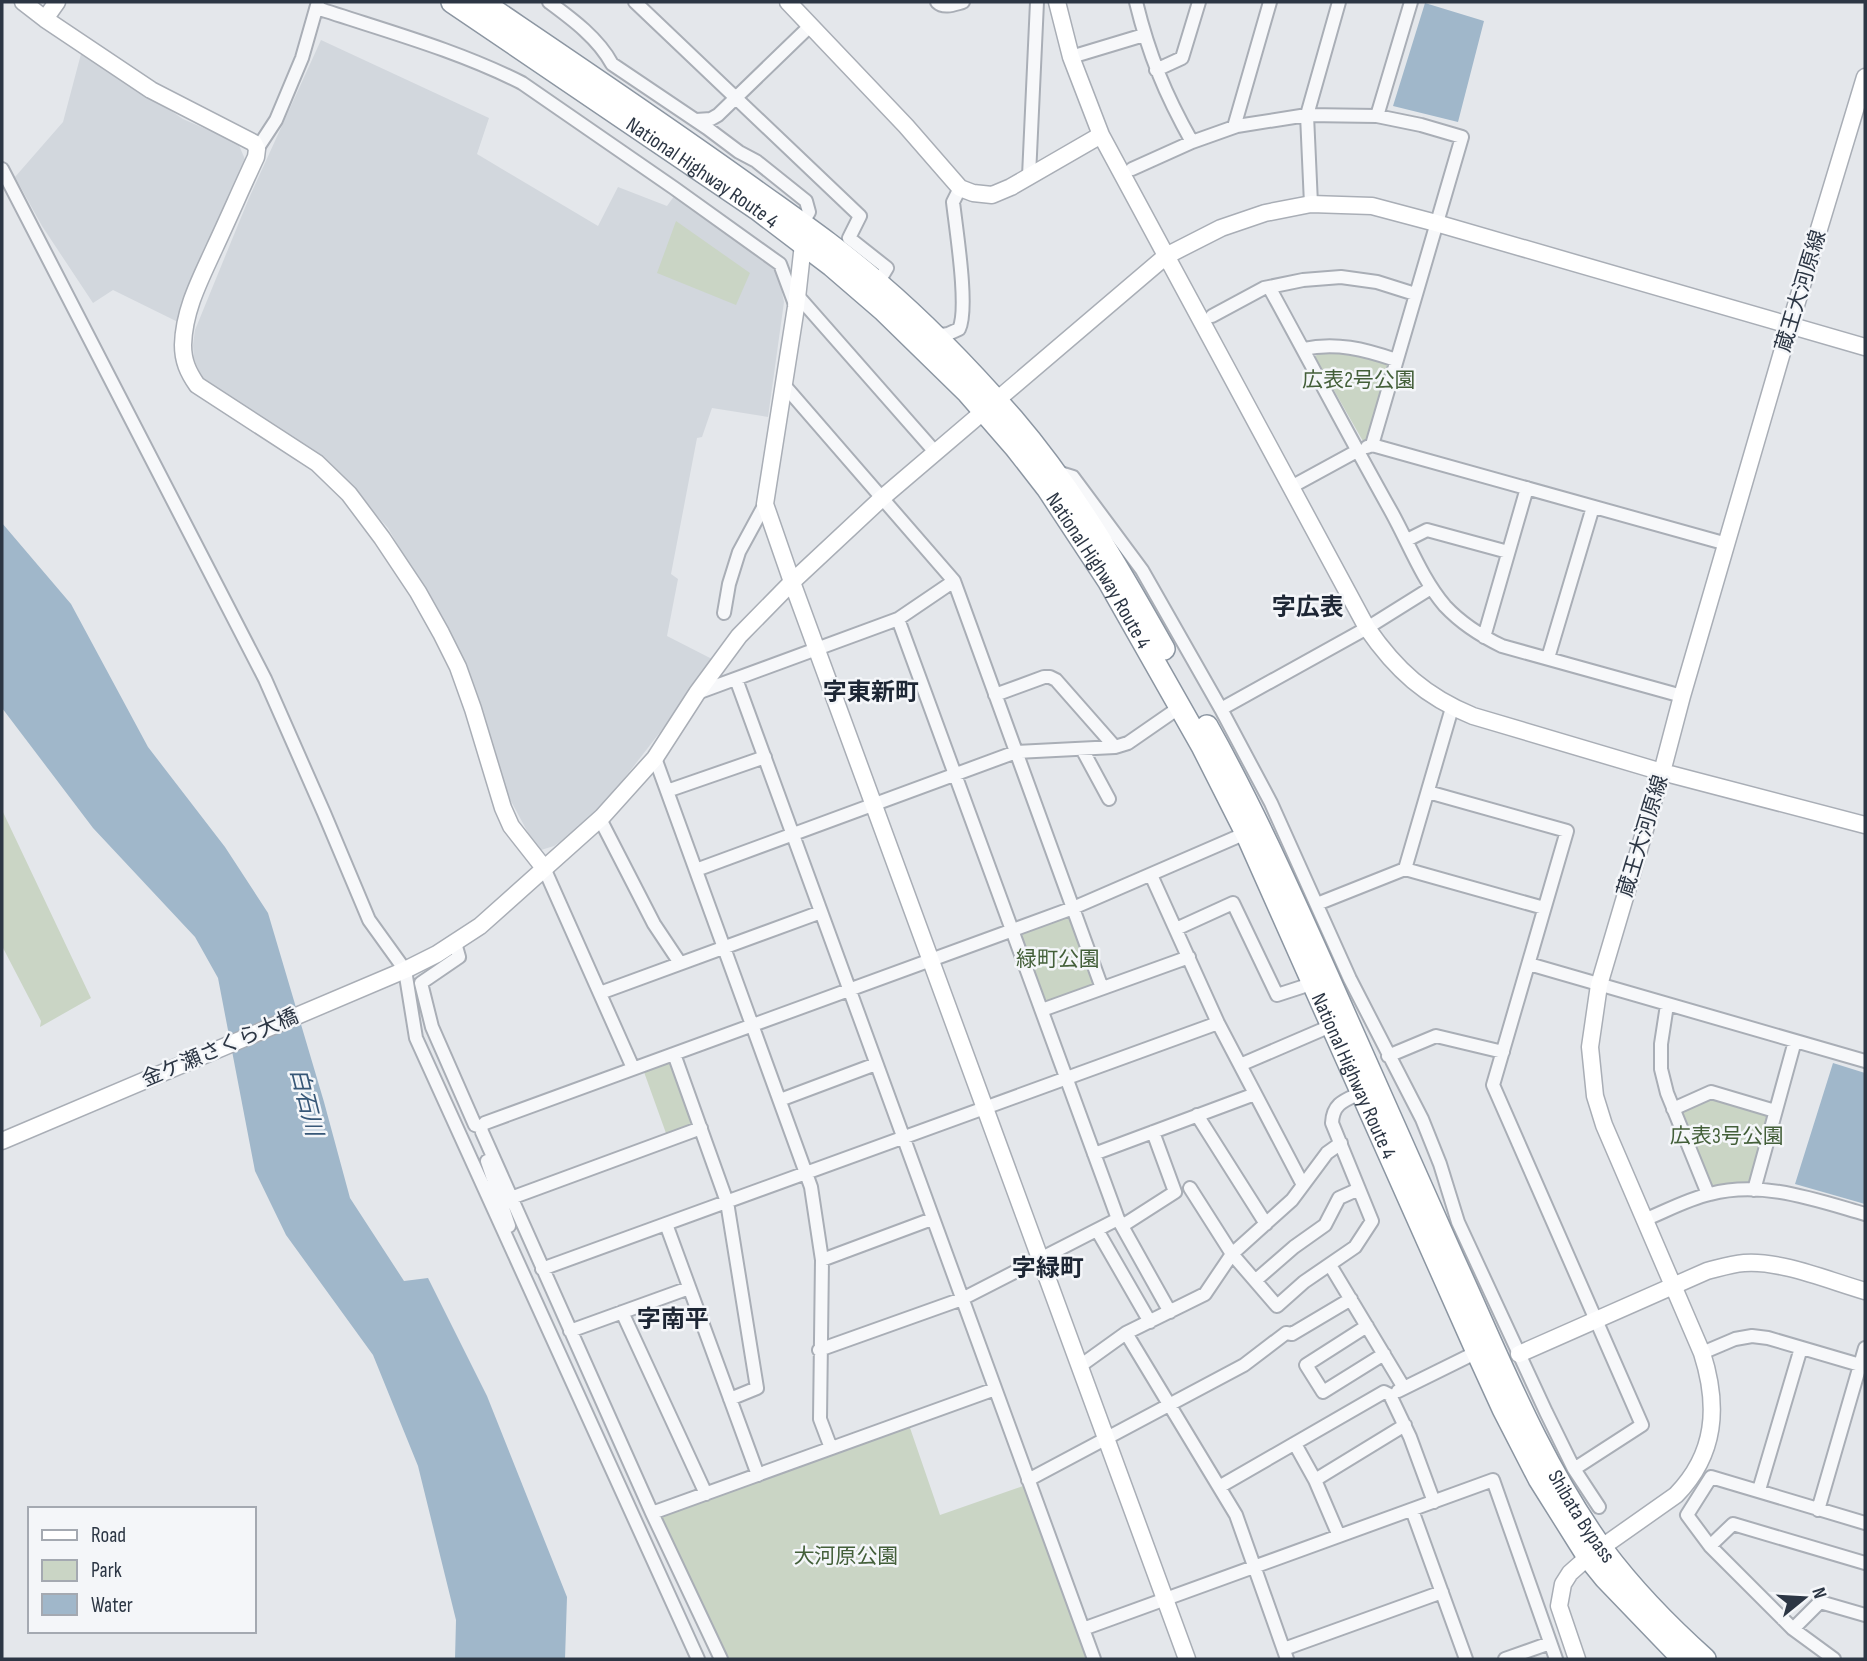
<svg xmlns="http://www.w3.org/2000/svg" width="1867" height="1661" font-family="'Sofia Sans Condensed','Noto Sans JP',sans-serif">
	<style>
		.built { fill: #d2d7dd }
		.green { fill: #cad5c5 }
		.water { fill: #a0b7ca }
		.lines { fill: none; stroke-linecap: round; stroke-linejoin: round }
		.street-casing { stroke: #a9aeb6; stroke-width: 16 }
		.secondary-casing { stroke: #a9aeb6; stroke-width: 19 }
		.highway-casing { stroke: #8c96a2; stroke-width: 24 }
		.street { stroke: #f7f8fa; stroke-width: 12 }
		.secondary { stroke: #fff; stroke-width: 16 }
		.highway { stroke: #fff; stroke-width: 21 }
		.labels { text-anchor: middle; dominant-baseline: central; stroke-width: 5; stroke-linejoin: round; paint-order: stroke }
		.street-label { font-size: 21px; fill: #2c3644; stroke: #f4f6f9 }
		.park-label { font-size: 21px; fill: #435f39; stroke: #f4f6f9 }
		.water-label { font-size: 23px; font-style: italic; fill: #375777; stroke: #f4f6f9 }
		.quarter-label { font-size: 24px; font-weight: bold; fill: #1e2735; stroke: #f4f6f9 }
	</style>
	<rect width="100%" height="100%" fill="#e4e7eb"/>
	<path class="built" d="M321,40l168,78 -12,36 121,72 20,-39 49,19 8,-11 102,74 7,33 -16,115 -56,-9 -10,29 -5,1 -26,136 7,5 -11,57 45,23 -13,23 -97,125 -38,32 -10,7 -13,4 -8,-8 -28,-52 -24,-83 -28,-66 -65,-113 -51,-57 -108,-72 -27,-21 -8,-19 -1,-14 2,-15 54,-132z
		M81,54l54,32 48,33 55,24 9,21 -67,159 -67,-33 -20,13 -51,-77 -27,-49 48,-55z"/>
	<path class="green" d="M676,221l74,52 -14,32 -79,-32z
		M1322,349l27,1 44,13 -22,78 -7,2 -49,-86z
		M2,810l89,188 -51,29 1,-6 -39,-75z
		M1069,917l5,2 22,61 -3,6 -45,16 -5,-1 -22,-63 2,-4z
		M669,1062l5,4 20,55 -1,6 -26,9 -23,-64z
		M1711,1097l58,19 -17,66 -4,3 -36,3 -32,-73 1,-6z
		M909,1425l31,90 86,-30 64,174h-364l-65,-140 2,-3z"/>
	<path class="water" d="M1425,3l59,18 -26,101 -65,-16z
		M2,523l69,81 77,143 77,100 43,66 56,189 26,96 54,83 24,-3 59,118 80,201 -2,62h-110l1,-39 -38,-154 -45,-111 -87,-120 -31,-64 -37,-193 -23,-41 -102,-109 -91,-120z
		M1833,1063l32,10v131l-70,-20z"/>
	<g class="lines">
		<defs>
			<path id="street" d="M549,2c23,17 49,36 63,62l95,64 32,24 17,9 50,40 3,11 -7,12
				M635,2l225,214 -11,22 38,30 -9,15
				M937,2c7,7 18,2 26,0
				M1136,2c13,53 29,92 56,140
				M317,8c69,23 140,42 205,75l152,105 106,76 16,43
				M1071,57l73,-22
				M1156,70l26,-12 17,-56
				M1377,116l34,-114
				M696,120l15,-1 7,-4 92,-89
				M1234,127l36,-125
				M257,149l19,-29 26,-62 16,-56
				M2,169l263,510 59,134 45,107 36,50 11,68 282,621
				M1132,169l60,-27 45,-16 70,-11 70,1 44,9 41,12 -90,308
				M1029,176l8,-174
				M1311,204l-4,-89 32,-113
				M1269,287c41,75 81,151 123,226 17,31 30,66 53,93 16,17 36,30 57,40l180,50
				M797,295l139,158
				M1212,316l52,-28 39,-8 38,-3 36,5 38,12
				M935,336l13,-2 11,-5c10,-20 -3,-100 -6,-127l7,-14
				M1303,349c33,-7 61,0 93,11
				M784,385l170,196 148,407
				M1367,447l5,-2 355,99
				M1057,472l16,5 69,93 79,139 50,94 79,176 72,140 18,45 18,58 88,190 28,57 25,38
				M1291,487l66,-36
				M1407,540l20,-10 81,22
				M724,613l5,-29 10,-32 26,-48
				M898,619l220,600 52,93
				M1484,637l43,-149
				M1548,658l45,-151
				M736,679l358,980
				M697,693l201,-74 56,-38
				M995,695l49,-18h6l6,3 59,67
				M1221,709l146,-81 64,-40
				M1082,749l27,50
				M655,758l156,429 11,73 -2,159 11,29
				M667,791l98,-34
				M1428,792l139,39 -74,254 149,340 -68,44
				M600,819l54,105 26,39
				M544,868l89,200
				M1405,869l47,-161
				M696,870l320,-118 99,-5 13,-4 52,-36
				M1151,875l67,148 85,162
				M1317,904l88,-35 139,39
				M1176,929l57,-26 44,92 37,-12
				M455,943l4,14 -38,26 11,44 43,98 6,2
				M1529,964l336,97
				M600,993l221,-81
				M1667,1005l-6,39v25l6,24 41,101
				M1042,1010l147,-53
				M674,1054l53,148 30,186 -27,11
				M1388,1056l48,-20 67,16
				M1240,1065l93,-40
				M780,1100l96,-36
				M1673,1109l38,-17 64,19
				M1197,1115l69,109
				M1094,1154l161,-60
				M487,1161l22,65
				M1190,1188l42,66 45,52 27,-24 51,-35 17,-26 -40,-98c1,-21 14,-23 31,-31
				M1754,1190l41,-149
				M511,1198l190,-70
				M1644,1220c22,-9 44,-21 66,-26 52,-14 106,6 155,20
				M666,1224l92,251
				M1122,1226l53,-34 -22,-60
				M1097,1230l53,92
				M822,1260l110,-41
				M1330,1265l74,123
				M542,1269l676,-246
				M1256,1280l38,-33 31,-22 14,-27 20,-9
				M622,1312l84,182
				M1367,1326l-61,39 17,27 61,-38
				M570,1331l119,-43
				M1126,1333l110,182 51,144
				M819,1350l143,-51 156,-80
				M1702,1353l33,-14 17,-3 16,2 92,27
				M1080,1366l46,-33 79,-39 27,-40 60,-54 35,-47 14,-10
				M1398,1391l79,-39
				M1295,1444l20,36 24,56
				M1028,1480l216,-115 42,-32 6,1 59,-35
				M1315,1480l90,-55
				M1219,1487l165,-95 6,3 20,42 24,65
				M1759,1490l42,-142
				M1412,1510l54,149
				M1818,1510l47,-162
				M652,1513l343,-124
				M1710,1546l23,-22 132,39
				M1083,1629l410,-149 63,179
				M1793,1629l27,-27 45,13
				M1284,1649l158,-57
				M721,1659l-69,-146 -170,-381 -1,-5 4,-4 588,-215 173,-75
				M1505,1659l45,-16
				M1834,1659l-41,-30 -83,-83 -23,-31 24,-38 154,46"/>
			<path id="secondary" d="M23,2l22,17 106,71 103,53 3,6 -1,8c-14,30 -27,60 -41,90 -14,31 -31,62 -32,98 0,16 5,27 14,40l120,78 32,31 33,44 36,54 23,41 17,34 15,42 30,99 8,18 33,42
				M788,2l118,124 54,62 13,5 19,2 19,-8 90,-52
				M1057,2l14,55 30,78 266,493c29,42 59,69 106,88l189,56 203,53
				M45,19l12,-17
				M803,244l-7,63 -31,197 27,78 395,1077
				M2,1141l403,-171 32,-16 43,-28 122,-109 53,-59 42,-65 42,-57 53,-54 90,-84 284,-242 55,-28 44,-15 46,-9 61,2 64,17 429,124
				M1519,1354l188,-83c12,-3 24,-7 37,-8 36,-3 86,18 121,28
				M1577,1659l-18,-53 4,-22 7,-11 18,-16 88,-62c40,-41 43,-89 26,-142l-98,-228 -9,-29 -5,-49 9,-62 63,-213 20,-76 108,-371 75,-248"/>
			<g id="highway">
				<path id="s1" d="M452,2l305,207 75,57 51,44 85,83 47,54 32,41 62,94 93,164 44,87 231,519 26,57 36,70 49,78 17,21 78,81"/>
				<path d="M482,2c90,61 181,122 270,186 43,31 87,61 127,96 48,41 92,87 134,135 60,70 106,150 151,230"/>
				<path id="s2" d="M1207,726c46,82 84,168 123,255 41,93 82,186 124,279 45,98 85,202 149,290 30,40 65,76 102,109"/>
			</g>
		</defs>
		<use href="#street" class="street-casing"/>
		<use href="#secondary" class="secondary-casing"/>
		<use href="#highway" class="highway-casing"/>
		<use href="#street" class="street"/>
		<use href="#secondary" class="secondary"/>
		<use href="#highway" class="highway"/>
	</g>
	<g class="labels">
		<g class="street-label">
			<text stroke="none"><textPath href="#s1" startOffset="303">National Highway Route 4</textPath></text>
			<text transform="translate(1801 291) rotate(-73)">蔵王大河原線</text>
			<text stroke="none"><textPath href="#s1" startOffset="870">National Highway Route 4</textPath></text>
			<text transform="translate(1643 836) rotate(-73)">蔵王大河原線</text>
			<text transform="translate(220 1048) rotate(-23)">金ケ瀬さくら大橋</text>
			<text stroke="none"><textPath href="#s1" startOffset="1437">National Highway Route 4</textPath></text>
			<text stroke="none"><textPath href="#s2" startOffset="875">Shibata Bypass</textPath></text>
		</g>
		<g class="park-label">
			<text x="1359" y="380">広表2号公園</text>
			<text x="1058" y="959">緑町公園</text>
			<text x="1727" y="1136">広表3号公園</text>
			<text x="846" y="1556">大河原公園</text>
		</g>
		<g class="water-label">
			<text transform="translate(306 1102) rotate(76)">白石川</text>
		</g>
		<g class="quarter-label">
			<text x="1308" y="607">字広表</text>
			<text x="871" y="692">字東新町</text>
			<text x="1048" y="1268">字緑町</text>
			<text x="673" y="1319">字南平</text>
		</g>
	</g>
	<rect width="1867" height="1661" fill="none" stroke="#2c3644" stroke-width="7"/>
	<rect x="28" y="1507" width="228" height="126" fill="#f4f6f9" stroke="#a4a9b1" stroke-width="2"/>
	<rect x="42" y="1530" width="35" height="10" fill="#ffffff" stroke="#a4a9b1" stroke-width="2"/>
	<text x="91" y="1542" font-size="21" fill="#2c3644">Road</text>
	<rect x="42" y="1560" width="35" height="21" fill="#cad5c5" stroke="#a4a9b1" stroke-width="2"/>
	<text x="91" y="1577" font-size="21" fill="#2c3644">Park</text>
	<rect x="42" y="1594" width="35" height="21" fill="#a0b7ca" stroke="#a4a9b1" stroke-width="2"/>
	<text x="91" y="1612" font-size="21" fill="#2c3644">Water</text>
	<g transform="translate(1804 1598) rotate(72)" stroke="#f4f6f9" stroke-width="5" paint-order="stroke">
	<path d="M0-5L12 26L0 18L-12 26Z" fill="#2c3644"/>
	<text y="-10" font-size="19" font-weight="bold" text-anchor="middle" fill="#2c3644">N</text>
	</g>
</svg>
